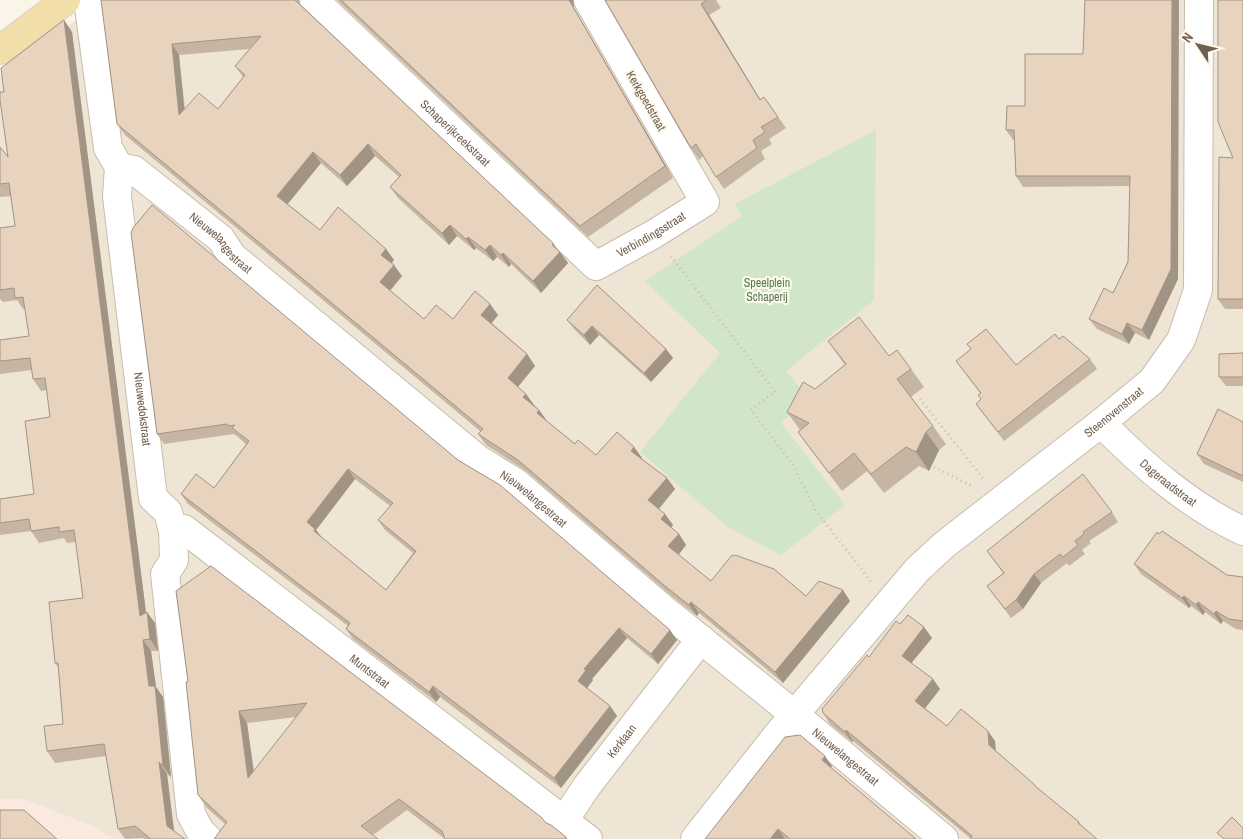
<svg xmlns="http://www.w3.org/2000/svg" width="1243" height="839" font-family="'Archivo Narrow',sans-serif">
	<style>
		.residential { fill: #eee5d5 }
		.commercial { fill: #f9e9de }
		.green { fill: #d1e6c8 }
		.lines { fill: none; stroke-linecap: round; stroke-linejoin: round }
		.minor-casing { stroke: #c8bcad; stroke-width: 30 }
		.major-casing { stroke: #d7d2ce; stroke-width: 30 }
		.path { stroke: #d1bca6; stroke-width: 3; stroke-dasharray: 1 4; stroke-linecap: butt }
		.minor { stroke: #fff; stroke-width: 28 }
		.major { stroke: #f1dea9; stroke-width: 28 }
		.wall { fill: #c7b5a3; fill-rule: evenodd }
		.shaded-wall { fill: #a29485 }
		.building { fill: #e7d3be; stroke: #a29485; fill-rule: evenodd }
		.labels { text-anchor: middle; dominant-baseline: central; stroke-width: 4.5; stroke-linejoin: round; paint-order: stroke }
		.street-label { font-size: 12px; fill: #715f4f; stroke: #fdf9ee }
		.park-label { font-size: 12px; fill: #547b4c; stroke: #fdf9ee }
	</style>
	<rect width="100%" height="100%" fill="#faf5e8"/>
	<path class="residential" d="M103,0h1140v839h-1129l-19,-12 -72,-28h-23v-723z"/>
	<path class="commercial" d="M0,799h23l72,28 19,12h-114z"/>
	<path class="green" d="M876,130l-2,170 -88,71 24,29 -29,23 64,82 -64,50 -53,-28 -88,-75 80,-99 -75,-72 97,-65 -7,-12z"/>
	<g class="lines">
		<defs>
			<g id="minor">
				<path id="s1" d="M88,0l20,148 11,19 -2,29 36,302 15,14 5,19 1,29 -9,14 26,240 9,17 8,8"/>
				<path id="s2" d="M314,0l282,266 58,-32 51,-32 -117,-202"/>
				<path id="s3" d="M119,167l15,3 87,69 11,17 247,204 37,23 147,126 132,106 149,124"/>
				<path id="s4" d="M1101,423c42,42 88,83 142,108"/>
				<path id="s5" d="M173,531l11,-2 404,310"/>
				<path id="s6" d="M563,822l24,-36 114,-147"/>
				<path id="s7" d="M695,839l83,-105 139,-164 27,-25 157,-122 51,-42 29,-41 17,-50 1,-290"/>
			</g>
			<path id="major" d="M0,50l66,-50"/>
		</defs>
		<use href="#minor" class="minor-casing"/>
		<use href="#major" class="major-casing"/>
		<path class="path" d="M671,256l104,136 -24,18 42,55 23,46 56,72
			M920,399l65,82
			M934,467l40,20"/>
		<use href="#minor" class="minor"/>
		<use href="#major" class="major"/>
	</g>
	<path class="wall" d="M101,0h198v3l255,241 14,19 -27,30 -30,-29 -2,3 -12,-10 -4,4 -17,-13 -2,2 -17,-14 -8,9 -51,-47 -8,-11 9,-10 -24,-21 -28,30 -26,-23 -33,41 32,26 66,19 8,11 -2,3 10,13 -12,15 34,28h29l37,-15 8,11 -6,8 35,31 8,12 -17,21 8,7 8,11 5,5 8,11 28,23 21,11 38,-8 8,11v1l25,19 8,11 -16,20 14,16 -2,3 8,6 7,11 -8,10 33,26 23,-25 72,40 44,5 -67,82 -84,-70 -2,3 -24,-19 -147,-126 -40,-26 -8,-11 2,-3 -355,-296 -8,-11zM250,49l-15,17 8,11 -25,32h-33l-6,-54z
		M337,0h236l1,8 99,170 -85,59z
		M605,0h111l5,8 -12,7 51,84 4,-2 22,31 -17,11 3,5 -11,7 4,8 -41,30 -8,-12 -13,-21 -4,4 -8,-12z
		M1243,0v309h-18l-7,-10 15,-141z
		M64,20l8,12 74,580 9,11 3,28h-7l5,36 7,10 8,80 -4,-3 7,58 11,7h-40l-2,-1 -18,1 -7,-10 -12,-73 -51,7 -8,-12 16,-27 -5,-57 -3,-4 28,-65 -7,-56 -9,1 -3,-5 -25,5 -8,-12 -31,4v-36l34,-5 16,-77 -3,-27 -6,1 -8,-12 -1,-9 -32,4v-34l29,-4 -4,-27h-2l-6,-9 -14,2 -3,-3v-71l15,-2 -4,-30 -11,1v-50l8,10 -4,-65z
		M1083,54l95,225 -29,61 -14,-7 -6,11 -32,-15 -8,-10 24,-26 15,-31 2,-76 -107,1 -7,-11 -2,-36h-1l-7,-10 19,-24z
		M131,233l327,227 219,180 -19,24 -31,-26 -35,41 1,1 -6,8 23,18 7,10 -56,72 -121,-91 -4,5 -83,-63 -7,-10 2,-3 -160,-122 -7,-10 33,-6 32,-44 -7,-6 -2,-2h-1l-2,-2 -70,10 -7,-10zM355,479l35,27 -12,14 7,10 28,23 -27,37 -64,-52 -6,-8z
		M597,285l76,73 -22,24 -52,-47 -9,10 -16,-16 -7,-9z
		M1059,339l31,20 7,10 -93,72 -28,-37 5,-4 -1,-7 -24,-32 15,-12 -4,-5 49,21z
		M828,341l61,15 22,13 13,18 -13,10 22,29 13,18 -7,6 -10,21 -10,-5 -35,27 -17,-22 -25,20 -31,-41 -13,-18 2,-2 -13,-18 58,-47z
		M1243,353v33h-17l-7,-9z
		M1243,422v60l-39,-18 -7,-10z
		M1112,512l6,10 -29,19 2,2 -9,7 3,4 -16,12 -2,-3 -26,20 -18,26 -12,9 -24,-32 16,-13 -16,-22z
		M1134,564l109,13v53l-7,-1 -13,-8 -2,3 -16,-12 -2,3 -12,-9 -2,2 -48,-34z
		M176,591l370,232 20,14 2,2h-123l-38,-29 -34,25 -148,-11 -19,-17 -8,-12 -10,-114zM296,717l-42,54 -7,-48z
		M900,624l24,3 8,11 -21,25 22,16 7,10 -15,19 22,18 48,15 1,10 42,38 41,33 3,4 -112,12 -117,-97 -1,1 -22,-18 -7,-11 46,-56z
		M832,766l-1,2 85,71h-211z"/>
	<path class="shaded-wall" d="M569,0h4l1,8 99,170 -8,-12z
		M1172,0h7l-1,279 -29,61 -7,-10z
		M701,4l8,11 58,96 -7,-11z
		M64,20l8,12 76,596 -8,-12z
		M172,44l7,11 7,72 -7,-12z
		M368,144l7,12 -28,30 -7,-11z
		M313,152l8,11 -36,44 -8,-11z
		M450,225l7,11 -8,9 -7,-12z
		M468,237l8,11 -2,2 -8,-11z
		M490,245l7,12 -4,4 -8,-11z
		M386,249l8,11 -5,6 -8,-11z
		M560,252l8,11 -27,30 -8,-12z
		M503,253l8,11 -2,3 -8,-12z
		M394,265l8,11 -14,17 -8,-11z
		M490,304l8,11 -9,11 -8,-11z
		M1127,323l8,10 -6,11 -7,-10z
		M592,326l7,9 -9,10 -6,-10z
		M666,349l7,9 -22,24 -7,-9z
		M527,354l8,12 -19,23 -8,-11z
		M526,394l8,11 -3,3 -8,-11z
		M539,410l8,11 -2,3 -8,-11z
		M926,432l13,18 -10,21 -13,-19z
		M634,447l8,11 -3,4 -8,-11z
		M348,469l7,10 -39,51 7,9 -2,3 -14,-20z
		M667,478l8,11 -19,23 -8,-12z
		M665,514l8,11 -4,6 -8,-12z
		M679,534l7,11 -10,13 -8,-12z
		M1034,574l7,9 -18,26 -7,-9z
		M843,590l7,11 -67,82 -8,-11z
		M1184,596l7,10 -2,2 -7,-10z
		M691,602l8,11 -2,3 -8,-11z
		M1198,602l7,10 -2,3 -7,-10z
		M1216,611l7,10 -2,3 -7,-10z
		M147,612l8,11 3,28 -8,-12z
		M924,627l8,11 -23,28 -7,-10z
		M619,628l8,10 -35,41 1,1 -8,11 -7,-10 6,-12z
		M670,630l7,10 -19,24 -7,-10z
		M143,640l8,11 5,36 7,10 8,80 -8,-11 -14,-80z
		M933,679l7,10 -17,22 -8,-10z
		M433,686l7,11 -4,5 -7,-10z
		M610,706l7,10 -56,72 -7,-10z
		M239,711l8,12 9,66 -8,-11z
		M846,730l7,11 -1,1 -7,-10z
		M988,731l7,10 1,14 -7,-10z
		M825,756l7,10 -3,4 -7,-10z
		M159,762l8,12 8,64 -8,-12z
		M778,829l7,10h-15z"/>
	<path class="building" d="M101,0h194l259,244 -2,1 8,7 -27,29 -30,-28 -2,2 -11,-10 -5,5 -17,-13 -2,2 -16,-14 -8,8 -52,-46 11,-12 -33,-31 -28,31 -27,-23 -36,44 43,34 18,-23 48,42 -5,6 13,10 -14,17 44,37 12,-14 17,14 22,-28 15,13 -9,11 46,39 -19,24 18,16 -3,3 16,13 -2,3 38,31 3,-4 18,15 21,-23 17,15 -3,4 36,27 -19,22 17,14 -4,5 18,15 -11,12 43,35 21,-26 2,1 1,-1 39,14 32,27 13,-15 24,9 -68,82 -84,-70 -2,3 -24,-19 -147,-126 -40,-26 5,-5 -366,-305zM261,36l-26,30 10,9 -27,34 -19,-16 -20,22 -7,-71z
		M341,0h228l96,166 -85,60z
		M605,0h102l-6,4 59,96 4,-3 14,20 -17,10 4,5 -12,8 4,8 -41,29 -20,-33 -5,4z
		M1085,0h87l-1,269 -29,61 -15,-7 -5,11 -33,-15 15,-31 9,5 15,-31 2,-86h-114l-2,-46h-8l1,-24h18v-52h58z
		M1218,0h25v299h-25l1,-142 14,1 -15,-36z
		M64,20l76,596 7,-4 3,27 -7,1 6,46h6l8,80 -4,-4 8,64 18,13h-34l-16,-13 -17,3 -14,-85 -57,7 -3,-25 19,-2 -5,-61h-3l-6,-61 34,-4 -9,-68 -15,2v-5l-28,4 -2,-12 -29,4v-24l34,-5 -9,-73 25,-4 -5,-39 -12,1 -3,-21 -30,3v-21l29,-4 -6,-39 -8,1 -1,-10 -14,2v-62l15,-2 -6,-43 -9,1v-37l8,10 -8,-57v-8h4l-3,-24z
		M152,205l306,255 42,25 170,145 -19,24 -32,-26 -35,41 2,1 -8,11 32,25 -56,72 -121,-92 -4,6 -83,-63 4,-6 -169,-129 15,-20 18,14 35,-47 -17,-13 3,-3 -6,1 -2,-2 -70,10 -26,-201 2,-5zM348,469l45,34 -15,17 38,31 -30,39 -72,-59 1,-2 -8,-7z
		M597,285l69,64 -22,24 -52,-47 -8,9 -17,-15z
		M859,317l30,39 8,-6 14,19 -14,10 36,47 -7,6 -10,20 -10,-5 -35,27 -17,-21 -25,20 -31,-41 11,-9 -22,-11 16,-30 12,7 31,-25 -18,-23z
		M986,329l30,36 39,-31 4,5 4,-3 27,23 -92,73 -22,-28 5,-5 -3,-4 3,-2 -25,-32 15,-12 -4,-5z
		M1243,353v24h-24v-23z
		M1218,409l25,13v54l-46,-22z
		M1083,474l29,38 -29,20 1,2 -9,7 3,4 -15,12 -3,-3 -26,20 -18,26 -11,9 -18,-23 17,-13 -17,-22z
		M1162,531l65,44 16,2v44l-14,-2 -13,-8 -2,3 -16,-12 -2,3 -12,-9 -2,2 -48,-34 23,-32 2,2z
		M211,566l330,251 5,6 5,2 15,12 -1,2h-120l-3,-8 -43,-32 -38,27 17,13h-164l13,-17 -29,-27 -12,-113 2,-1 -12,-90zM307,703l-59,75 -9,-67z
		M908,615l16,12 -22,29 31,23 -18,22 32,25 14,-17 27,22 1,14 46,40v1l44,36 -1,1 19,16h-127l2,-3 -126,-106 -1,2 -22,-19 -1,-4 45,-54 2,2 27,-36 4,3z
		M800,735l25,21 -3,4 94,79h-126l-12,-10 -8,10h-65l80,-102z
		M0,810h24l33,29h-57z
		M1232,817l11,11v11h-19l-7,-6z"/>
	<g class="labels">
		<g class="street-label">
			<text transform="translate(646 101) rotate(60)">Kerkgoedstraat</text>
			<text stroke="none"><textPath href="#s2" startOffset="194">Schaperijkreekstraat</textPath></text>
			<text stroke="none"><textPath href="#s2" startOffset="451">Verbindingsstraat</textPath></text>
			<text stroke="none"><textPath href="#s3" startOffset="129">Nieuwelangestraat</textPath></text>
			<text stroke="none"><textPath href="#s1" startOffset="415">Nieuwedokstraat</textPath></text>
			<text stroke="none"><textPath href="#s7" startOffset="601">Steenovenstraat</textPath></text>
			<text stroke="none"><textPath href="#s4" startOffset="90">Dageraadstraat</textPath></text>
			<text stroke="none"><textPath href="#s3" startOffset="534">Nieuwelangestraat</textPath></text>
			<text stroke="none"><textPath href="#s5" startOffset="245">Muntstraat</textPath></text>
			<text stroke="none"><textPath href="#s6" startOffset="100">Kerklaan</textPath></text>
			<text stroke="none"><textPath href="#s3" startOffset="939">Nieuwelangestraat</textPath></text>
		</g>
		<g class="park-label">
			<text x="767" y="283">Speelplein<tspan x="767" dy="14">Schaperij</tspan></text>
		</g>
	</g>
	<g transform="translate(1198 45) rotate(305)" stroke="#fdf9ee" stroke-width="4" paint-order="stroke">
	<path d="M0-4L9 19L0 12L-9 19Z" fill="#715f4f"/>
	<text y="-8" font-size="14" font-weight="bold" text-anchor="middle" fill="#715f4f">N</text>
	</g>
</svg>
